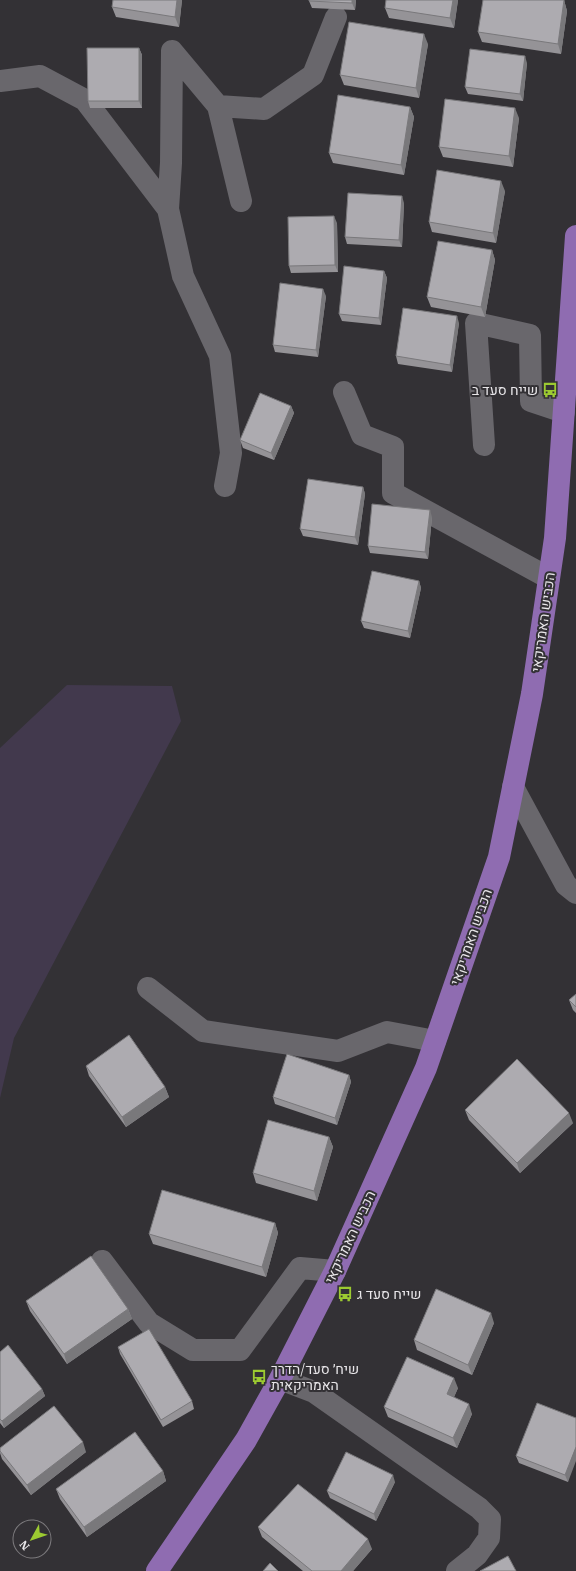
<svg xmlns="http://www.w3.org/2000/svg" width="576" height="1571" font-family="'IBM Plex Serif',Heebo,serif">
	<style>
		.green { fill: #42394d }
		.lines { fill: none; stroke-linecap: round; stroke-linejoin: round }
		.minor { stroke: #69676c; stroke-width: 22 }
		.major { stroke: #8f6cb1; stroke-width: 22 }
		.wall { fill: #959397 }
		.shaded-wall { fill: #79787b }
		.building { fill: #adabb0; stroke: #79787b }
		.labels { text-anchor: middle; dominant-baseline: central; stroke-width: 4; stroke-linejoin: round; paint-order: stroke }
		.poi-label { font-size: 14px; fill: #e9e7ea; stroke: #333135; text-anchor: start }
		.street-label { font-size: 14px; fill: #e9e7ea; stroke: #333135 }
	</style>
	<rect width="100%" height="100%" fill="#333135"/>
	<path class="green" d="M67,685l105,1 9,35 -167,317 -14,60v-350z"/>
	<g class="lines">
		<path class="minor" d="M172,51l-1,112 -3,46 15,67 37,80 11,97 -6,33
			M172,51l46,55 46,3 49,-34 23,-58
			M0,81l40,-5 45,24 83,109
			M218,106l23,95
			M344,392l18,43 31,12v46l156,85
			M484,445l-8,-122 54,12 1,66 33,11
			M513,787l53,98 10,8
			M148,988l55,43 135,20 49,-19 48,9
			M102,1261l47,62 44,27h47l60,-82 35,3
			M280,1379l34,13 165,116 11,11 -1,19 -12,17 -20,16"/>
		<path class="major" d="M157,1571l89,-131 34,-61 55,-108 91,-203 73,-211 33,-163 23,-156 21,-302"/>
	</g>
	<path class="wall" d="M113,0h69l-3,27 -63,-10 -4,-10z
		M356,0l-1,10 -43,-2 -3,-7z
		M458,0l-4,28 -65,-10 -4,-10z
		M564,0l3,11 -6,43 -79,-12 -4,-10z
		M428,44l-9,54 -75,-13 -4,-10z
		M139,48l3,7v53h-52l-2,-7z
		M527,63l-4,38 -55,-7 -3,-7z
		M410,107l4,10 -10,58 -71,-12 -4,-10z
		M519,118l-6,49 -70,-10 -4,-10z
		M505,191l-9,52 -64,-11 -3,-10z
		M404,203l-2,44 -55,-3 -2,-7z
		M337,223l1,49 -47,1 -2,-7z
		M492,250l3,10 -10,57 -54,-10 -4,-10z
		M384,271l3,7 -6,47 -39,-4 -3,-7z
		M326,296l-8,61 -43,-5 -2,-7z
		M459,323l-7,49 -54,-8 -2,-8z
		M291,406l3,7 -20,47 -31,-12 -3,-8z
		M363,487l2,7 -7,51 -55,-9 -3,-7z
		M432,517l-4,42 -58,-6 -2,-7z
		M419,581l2,7 -11,50 -46,-10 -3,-7z
		M576,994v19l-3,-3 -4,-10z
		M86,1066l79,21 4,10 -43,30 -37,-51z
		M349,1075l2,7 -14,43 -62,-21 -2,-7z
		M465,1110l108,13 -53,50 -51,-53z
		M329,1137l4,10 -16,54 -61,-18 -3,-10z
		M275,1223l3,10 -12,44 -113,-33 -4,-10z
		M26,1301l102,8 4,10 -65,45 -37,-53z
		M494,1323l-22,52 -55,-25 -3,-10z
		M118,1347l74,54 2,8 -31,18 -43,-73z
		M0,1352l42,37 3,7 -41,32 -4,-5z
		M458,1388l-4,9 18,17 -15,34 -69,-31 -4,-10z
		M576,1418l-8,64 -49,-19 -3,-7z
		M0,1448l86,4 -55,43 -29,-36 -2,-6z
		M163,1471l3,10 -79,56 -27,-38 -4,-10z
		M395,1482l-19,39 -46,-23 -3,-7z
		M258,1527l114,22 -19,22h-50l-41,-34z"/>
	<path class="shaded-wall" d="M177,0h5l-3,27 -4,-10z
		M352,0h4l-1,10 -3,-7z
		M453,0h5l-4,28 -4,-10z
		M564,0l3,11 -6,43 -3,-10z
		M424,34l4,10 -9,54 -3,-10z
		M139,48l3,7v53l-3,-7z
		M525,56l2,7 -4,38 -3,-7z
		M410,107l4,10 -10,58 -3,-10z
		M515,108l4,10 -6,49 -4,-11z
		M501,181l4,10 -9,52 -3,-10z
		M402,196l2,7 -2,44 -3,-7z
		M334,216l3,7 1,49 -3,-7z
		M492,250l3,10 -10,57 -4,-10z
		M384,271l3,7 -6,47 -2,-7z
		M323,289l3,7 -8,61 -2,-7z
		M457,316l2,7 -7,49 -2,-7z
		M291,406l3,7 -20,47 -3,-7z
		M363,487l2,7 -7,51 -3,-8z
		M430,510l2,7 -4,42 -3,-7z
		M419,581l2,7 -11,50 -2,-7z
		M349,1075l2,7 -14,43 -2,-7z
		M165,1087l4,10 -43,30 -4,-10z
		M569,1113l4,10 -53,50 -3,-10z
		M329,1137l4,10 -16,54 -3,-10z
		M275,1223l3,10 -12,44 -4,-10z
		M128,1309l4,10 -65,45 -3,-10z
		M491,1313l3,10 -22,52 -4,-10z
		M454,1378l4,10 -7,16 -4,-10z
		M42,1389l3,7 -41,32 -2,-7z
		M469,1404l3,10 -15,34 -4,-10z
		M83,1442l3,10 -55,43 -4,-10z
		M576,1447v14l-8,21 -3,-7z
		M163,1471l3,10 -79,56 -3,-10z
		M393,1475l2,7 -19,39 -2,-7z
		M368,1539l4,10 -19,22h-12z"/>
	<path class="building" d="M113,0h64l-2,17 -63,-10z
		M309,0h43v3l-43,-2z
		M386,0h67l-3,18 -65,-10z
		M483,0h81l-6,44 -80,-12z
		M349,22l75,12 -8,54 -76,-13z
		M87,48h52v53h-51z
		M470,49l55,7 -5,38 -55,-7z
		M338,95l72,12 -9,58 -72,-12z
		M445,99l70,9 -6,48 -70,-9z
		M437,170l64,11 -8,52 -64,-11z
		M348,193l54,3 -3,44 -54,-3z
		M334,216l1,49 -46,1 -1,-49z
		M438,241l54,9 -11,57 -54,-10z
		M344,266l40,5 -5,47 -40,-4z
		M280,283l43,6 -7,61 -43,-5z
		M403,308l54,8 -7,49 -54,-9z
		M260,393l31,13 -20,47 -31,-13z
		M308,479l55,8 -8,50 -55,-8z
		M372,504l58,6 -5,42 -57,-6z
		M372,571l47,10 -11,50 -47,-10z
		M576,994v13l-7,-7z
		M129,1035l36,52 -43,30 -36,-51z
		M287,1054l62,21 -14,43 -62,-21z
		M517,1059l52,54 -52,50 -52,-53z
		M268,1120l61,17 -15,54 -61,-18z
		M162,1190l113,33 -13,44 -113,-33z
		M91,1256l37,53 -64,45 -38,-53z
		M436,1289l55,24 -23,52 -54,-25z
		M149,1329l43,72 -31,19 -43,-73z
		M8,1345l34,44 -40,32 -2,-2v-67z
		M407,1357l47,21 -7,16 22,10 -16,34 -69,-31z
		M537,1403l39,15v29l-11,28 -49,-19z
		M54,1406l29,36 -56,43 -27,-34v-3z
		M135,1432l28,39 -79,56 -28,-38z
		M346,1452l47,23 -19,39 -47,-23z
		M298,1484l70,55 -27,32h-29l-54,-44z
		M508,1556l8,15h-36z
		M270,1563l8,8h-15z"/>
	<defs>
		<symbol id="bus-bare" viewBox="-9 -9 18 18"><path d="M-5-6H5V4H4V6H2V4H-2V6H-4V4H-5ZM-3.5-4V0h7V-4ZM-3.5 1.2v1.5H-2V1.2ZM2 1.2v1.5H3.5V1.2Z" fill="#9cca31" stroke="#333135" stroke-width="2.5" paint-order="stroke"/></symbol>
	</defs>
	<g fill-rule="evenodd">
		<use href="#bus-bare" x="539" y="379" width="22" height="22"/>
		<use href="#bus-bare" x="334" y="1283" width="22" height="22"/>
		<use href="#bus-bare" x="248" y="1366" width="22" height="22"/>
	</g>
	<g class="labels">
		<g class="poi-label">
			<text x="538" y="390" text-anchor="end">שייח סעד ב</text>
			<text x="357" y="1294">שייח סעד ג</text>
			<text x="271" y="1369">שיח׳ סעד/הדרך<tspan x="271" dy="16">האמריקאית</tspan></text>
		</g>
		<g class="street-label">
			<text transform="translate(543 622) rotate(-82)">הכביש האמריקאי</text>
			<text transform="translate(471 937) rotate(-71)">הכביש האמריקאי</text>
			<text transform="translate(350 1237) rotate(-65)">הכביש האמריקאי</text>
		</g>
	</g>
	<g transform="translate(32 1539) rotate(230)"><circle r="19" fill="#333135" stroke="#7c7a7d"/>
	<path d="M0-3L7 15L0 10L-7 15Z" fill="#9cca31"/>
	<text y="-6" font-size="11" font-weight="bold" text-anchor="middle" fill="#e9e7ea">N</text>
	</g>
</svg>
